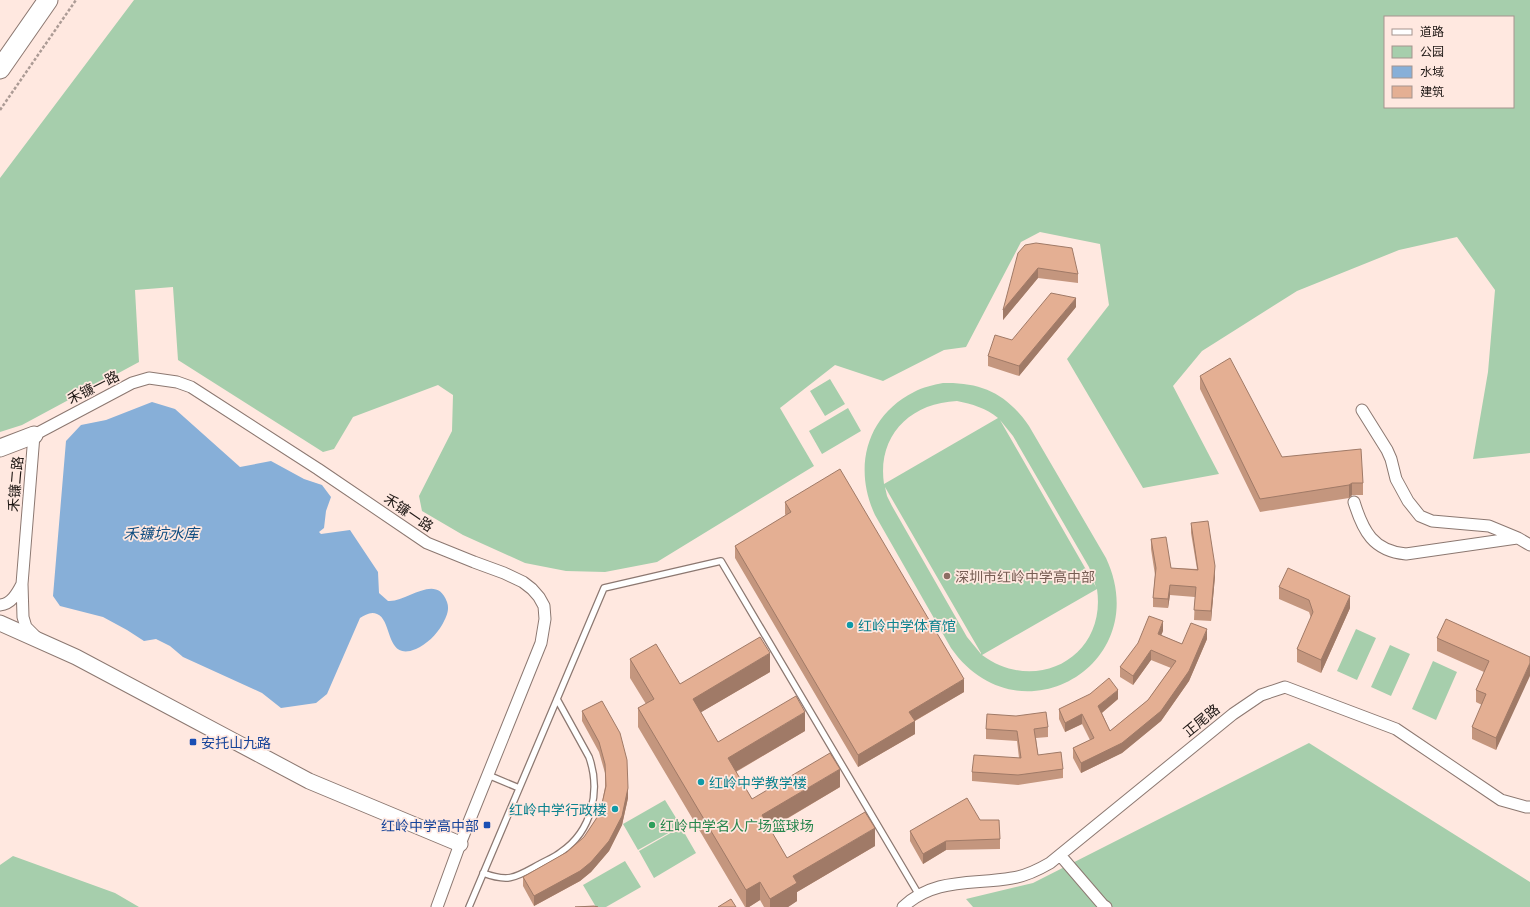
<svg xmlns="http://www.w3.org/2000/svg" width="1530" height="907" font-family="'Golos Text','Noto Sans SC',sans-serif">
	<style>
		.green { fill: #a6ceac; fill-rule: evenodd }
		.water { fill: #87afd8 }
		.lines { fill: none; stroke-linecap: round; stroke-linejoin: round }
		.lane-casing { stroke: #8c7871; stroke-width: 8 }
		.street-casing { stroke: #8c7871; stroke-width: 13 }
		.secondary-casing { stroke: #8c7871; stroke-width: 17 }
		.primary-casing { stroke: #8c7871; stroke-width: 19 }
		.highway-casing { stroke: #8c7871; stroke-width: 21 }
		.path { stroke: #ac9b95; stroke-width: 2.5; stroke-dasharray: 3 2; stroke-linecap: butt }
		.lane { stroke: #fff; stroke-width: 5.5 }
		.street { stroke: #fff; stroke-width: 11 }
		.secondary { stroke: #fff; stroke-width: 15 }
		.primary { stroke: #fff; stroke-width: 17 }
		.highway { stroke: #fff; stroke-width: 19 }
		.wall { fill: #c4967e }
		.shaded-wall { fill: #a07a67 }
		.building { fill: #e4af93; stroke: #a07a67 }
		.education-dot { fill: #8d6e63; stroke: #ffe8e0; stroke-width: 1.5 }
		.culture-dot { fill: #0f9aa8; stroke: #ffe8e0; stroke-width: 1.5 }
		.transit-dot { fill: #1a4fb4; stroke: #ffe8e0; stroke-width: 1.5 }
		.leisure-dot { fill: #2e9e5b; stroke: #ffe8e0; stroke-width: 1.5 }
		.labels { text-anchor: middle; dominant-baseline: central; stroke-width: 3.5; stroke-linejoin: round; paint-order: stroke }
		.street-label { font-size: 14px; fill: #1e1714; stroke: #ffe8e0 }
		.education-label { font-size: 14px; fill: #785e54; stroke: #ffe8e0; text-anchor: start }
		.culture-label { font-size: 14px; fill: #0d838f; stroke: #ffe8e0; text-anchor: start }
		.transit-label { font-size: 14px; fill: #164399; stroke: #ffe8e0; text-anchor: start }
		.leisure-label { font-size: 14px; fill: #27864d; stroke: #ffe8e0; text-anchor: start }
		.water-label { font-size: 15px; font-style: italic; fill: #124e81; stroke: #ffe8e0 }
	</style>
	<rect width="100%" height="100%" fill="#ffe8e0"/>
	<path class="green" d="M134,0h1396v453l-57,6 15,-87 7,-82 -38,-53 -58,13 -102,41 -95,60 -29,35 46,88 -76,14 -76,-129 42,-54 -9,-61 -60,-12 -19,10 -55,105 -22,3 -61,31 -48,-16 -55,43 34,58 -157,96 -52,10 -39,-1 -41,-8 -62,-28 -41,-24 -3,-15 33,-65 1,-36 -15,-10 -85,32 -19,32 -11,3 -145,-92 -5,-73 -38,3 4,72 -117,63 -22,7v-254zM1385,17h128v90h-128z
		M830,379l15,25 -20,12 -15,-25z
		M943,383c39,-1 64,11 86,43l77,132c50,107 -88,186 -155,90l-76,-133c-22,-47 -9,-99 39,-123 9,-5 19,-7 29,-9zM957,401c15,3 29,7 41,17l-114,66c-7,-47 25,-81 73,-83zM1000,420l13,16 76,131 7,20zM885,487l96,166v1l-14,-17 -75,-131 -5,-10zM1097,589c10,68 -61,106 -115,66z
		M848,408l13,23 -39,23 -13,-23z
		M1356,629l20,9 -19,42 -20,-9z
		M1390,645l20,9 -19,42 -20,-9z
		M1433,661l24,11 -21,48 -24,-11z
		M1309,743l221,139v25h-557l-7,-8 67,-16z
		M665,800l16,26 -43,24 -15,-26z
		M681,827l15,26 -42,25 -15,-27z
		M13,856l102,37 24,14h-139v-42z
		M625,861l16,26 -35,20h-10l-13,-22z"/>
	<path class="water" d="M152,402l23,7 65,58 31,-6 33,18 18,6 9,12 -5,14 -2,17 -5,4 2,2 29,-4 28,42 1,21 9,8c19,2 48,-29 59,1 3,8 -1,16 -5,23 -6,10 -15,19 -26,24 -31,13 -23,-29 -39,-35 -6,-3 -12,1 -17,4l-33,76 -11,9 -35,5 -19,-15 -79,-36 -13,-11 -14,-7 -12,2 -17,-11 -24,-13 -43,-11 -7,-10 13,-155 15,-16 25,-5z"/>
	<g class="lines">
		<defs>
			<path id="lane" d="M488,775l31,13
				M483,873c27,10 33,4 57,-9 7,-4 15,-7 21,-12 31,-21 40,-61 28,-95l-32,-58
				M469,907l135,-319 117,-27 198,334"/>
			<path id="street" d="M1362,410l25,40 4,9 5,20 12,22 12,15 12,5 57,5 29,12 12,7
				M1354,502c9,29 19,49 52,52l111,-16
				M0,605c11,-1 17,-11 22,-21
				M36,637l-10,-10 -3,-10 -1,-33 12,-149 98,-52 17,-5 28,4 14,5 127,82 109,74 47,19 30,11 19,9 9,7 7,8 5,9 1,13 -4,24 -81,201 -23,63
				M1060,855l43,50 3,2
				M903,907c32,-30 70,-22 109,-29 14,-2 26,-8 38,-15l183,-149 28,-19 24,-8 111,42 105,71 25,7h4"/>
			<path id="secondary" d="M0,623l76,34 233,124 151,63"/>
			<path id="primary" d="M0,448l34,-13"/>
			<path id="highway" d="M0,69l48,-69"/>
		</defs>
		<use href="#lane" class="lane-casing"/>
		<use href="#street" class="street-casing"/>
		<use href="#secondary" class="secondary-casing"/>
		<use href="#primary" class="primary-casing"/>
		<use href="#highway" class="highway-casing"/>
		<path class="path" d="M0,110l76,-110"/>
		<use href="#lane" class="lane"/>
		<use href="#street" class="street"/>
		<use href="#secondary" class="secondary"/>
		<use href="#primary" class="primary"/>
		<use href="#highway" class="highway"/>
	</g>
	<path class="wall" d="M1018,253l60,21v9l-40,-5 -35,42z
		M1076,307l-57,69 -31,-10v-10l24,-16z
		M1200,376l82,81 81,26v12h-11l-3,3 -89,14 -60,-123z
		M785,502l179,190 -49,29v13l-57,33 -123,-209v-12l51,-30 -1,-2z
		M1191,523l24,53 -4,45 -17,-1 1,-23 -25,-2 -2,13 -15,-1v-9l2,-23 -4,-26v-10l20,29 26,1 -6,-36z
		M1279,587l71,21 -29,65 -24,-11v-13l14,-31 -2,-6 -30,-13z
		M1163,631l-2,4 21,9 25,-5 -18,42 -28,40 -39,32 -41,20 -8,-15v-10l17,-8 -8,-16 -17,8 -6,-13v-10l59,-10 -16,14 8,18 38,-31 23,-32 -20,-8 -18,25 -13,-8v-10z
		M1437,638l93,19 -34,93 -24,-11v-12l10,-22 -6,-3v-12l8,-18 -47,-21z
		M630,659l50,25 90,-12 -69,40 17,30 87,-11 -69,41 16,27 88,-12 -70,42 17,29 88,-12 -78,46v9l-9,6h-24l-4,-7 -11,7h-4l-107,-180v-19l8,-4 -16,-26z
		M602,701l26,97 -6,27 -13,26 -18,21 -11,9 -46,25 -11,-20v-9l44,-25 17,-15 12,-18 5,-11 4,-21v-14l-6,-21 -17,-31v-10z
		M1048,727v10l-12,1 2,17 25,14v9l-45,7 -46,-4v-9l47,-14 -2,-17 -31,-2v-10z
		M980,820l20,19v10l-54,1 -23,14 -13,-23v-10z"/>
	<path class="shaded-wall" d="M1038,268v10l-35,42v-10z
		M1076,298v9l-57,69v-10z
		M1352,483v12l-3,3v-13z
		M1215,566v10l-4,45v-10z
		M1170,585v10l-2,13v-9z
		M1350,596v12l-29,65v-13z
		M1163,621v10l-5,12v-9z
		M1207,629v10l-18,42 -28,40 -39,32 -41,20v-10l108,-92z
		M1151,650v10l-18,25v-9z
		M770,653v19l-77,45v-18z
		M1530,663v13l-34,74v-12z
		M964,679v13l-55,32v-12z
		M1118,690v9l-20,17v-10z
		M805,712v19l-77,45v-18z
		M1082,714v10l-17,8v-9z
		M915,721v13l-57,33v-12z
		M840,769v18l-78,46v-18z
		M628,788v10l-6,27 -13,26 -18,21 -11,9 -46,25v-10z
		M875,828v18l-78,46v9l-9,6h-18v-8l23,-23z
		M946,841v9l-23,14v-10z
		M760,882v18l-11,7h-3v-17z"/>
	<path class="building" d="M1036,243l36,5 6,26 -40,-6 -35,42 15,-57 7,-8z
		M1051,293l25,5 -57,68 -31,-10 7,-21 17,5z
		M1230,358l52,99 79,-8 2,34h-11l-3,2 -89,14 -60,-123z
		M840,469l124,210 -55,33 6,9 -57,34 -123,-209 56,-34 -6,-10z
		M1208,521l7,45 -4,45 -17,-1 2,-23 -26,-2 -2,14 -15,-1 3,-30 -5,-29 15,-2 5,31 27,2 -7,-47z
		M1288,568l62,28 -29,64 -24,-11 16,-37 -4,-12 -30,-13z
		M1149,616l14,5 -5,13 24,10 9,-21 16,6 -18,42 -28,40 -39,32 -41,20 -8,-15 21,-10 -12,-24 -17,9 -6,-14 31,-15 19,-16 9,12 -20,16 12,25 38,-31 28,-39 -25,-11 -18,26 -13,-9 18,-24z
		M1446,619l84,38v6l-34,75 -24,-11 14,-33 -10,-4 13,-29 -52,-23z
		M760,637l10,16 -77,46 25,43 78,-46 9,16 -77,46 24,41 78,-46 10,16 -78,46 25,43 78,-46 10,16 -82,48 4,7 -27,16 -10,-17 -14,8 -108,-182 16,-9 -24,-40 26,-15 24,40z
		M602,701l18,32 7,27 1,28 -6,28 -13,25 -18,21 -11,9 -46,25 -11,-19 44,-25 17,-15 12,-18 5,-11 5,-22 -1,-22 -6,-22 -17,-31z
		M1046,712l2,15 -14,2 4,26 23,-3 2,17 -45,6 -46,-3 2,-17 47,3 -4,-27 -31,-2 1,-15 29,2z
		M967,798l13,22h19l1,19 -54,2 -23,13 -13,-23z
		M731,899l5,8h-18z
		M594,906l4,1h-23h1z"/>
	<circle class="education-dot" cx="947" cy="576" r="4"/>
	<g class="culture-dot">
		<circle cx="850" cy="625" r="4"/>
		<circle cx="701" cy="782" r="4"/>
		<circle cx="615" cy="809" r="4"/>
	</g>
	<g class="transit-dot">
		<rect x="189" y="738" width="8" height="8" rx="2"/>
		<rect x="483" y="821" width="8" height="8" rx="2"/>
	</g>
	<circle class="leisure-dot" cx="652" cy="825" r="4"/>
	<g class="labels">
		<g class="street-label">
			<text transform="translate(93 387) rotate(-27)">禾镰一路</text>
			<text transform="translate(15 484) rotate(-85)">禾镰二路</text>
			<text transform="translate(409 512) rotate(34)">禾镰一路</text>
			<text transform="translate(1201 720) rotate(-39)">正尾路</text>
		</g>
		<g class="education-label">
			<text x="955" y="576">深圳市红岭中学高中部</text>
		</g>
		<g class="culture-label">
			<text x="858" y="625">红岭中学体育馆</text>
			<text x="709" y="782">红岭中学教学楼</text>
			<text x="607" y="809" text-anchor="end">红岭中学行政楼</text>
		</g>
		<g class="transit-label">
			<text x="201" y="742">安托山九路</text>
			<text x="479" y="825" text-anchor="end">红岭中学高中部</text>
		</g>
		<g class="leisure-label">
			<text x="660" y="825">红岭中学名人广场篮球场</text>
		</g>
		<g class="water-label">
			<text x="161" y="533">禾镰坑水库</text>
		</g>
	</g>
	<rect x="1384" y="16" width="130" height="92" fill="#ffe8e0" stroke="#a5948e"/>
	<rect x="1392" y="29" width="20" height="6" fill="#ffffff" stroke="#a5948e"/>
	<text x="1420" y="36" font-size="12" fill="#1e1714">道路</text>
	<rect x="1392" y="46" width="20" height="12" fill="#a6ceac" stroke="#a5948e"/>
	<text x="1420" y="56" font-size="12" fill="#1e1714">公园</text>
	<rect x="1392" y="66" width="20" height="12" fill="#87afd8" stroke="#a5948e"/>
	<text x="1420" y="76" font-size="12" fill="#1e1714">水域</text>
	<rect x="1392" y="86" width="20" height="12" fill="#e4af93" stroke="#a5948e"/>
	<text x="1420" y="96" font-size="12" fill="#1e1714">建筑</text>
</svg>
